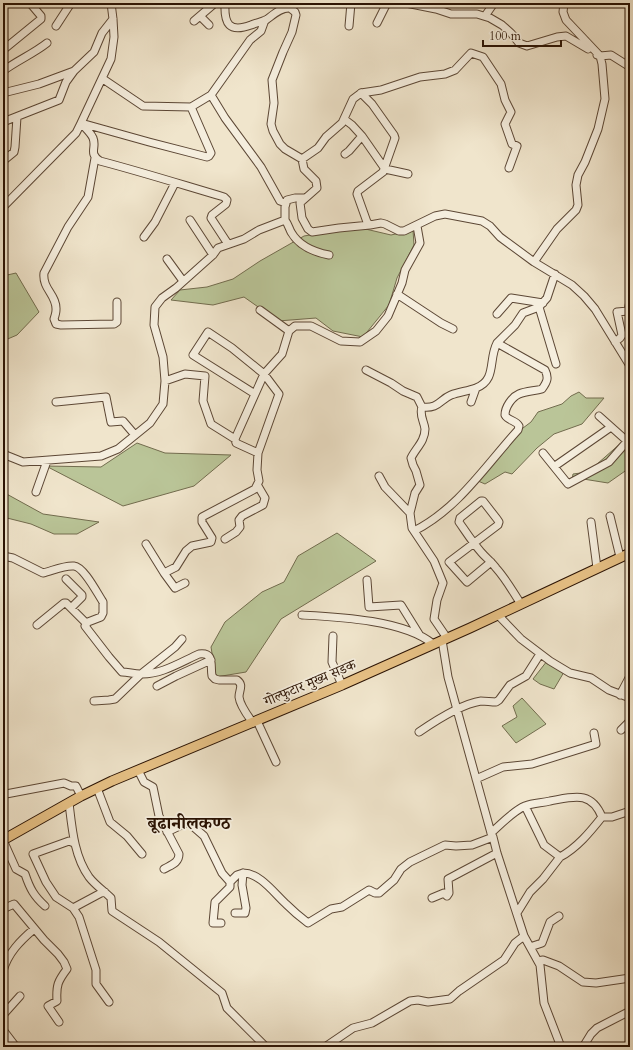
<svg xmlns="http://www.w3.org/2000/svg" width="633" height="1050" font-family="Cardo,'Noto Serif Devanagari',serif">
	<style>
		.green { fill: #bac598; stroke: #726c4e }
		.lines { fill: none; stroke-linecap: round; stroke-linejoin: round }
		.minor-casing { stroke: #5c4735; stroke-width: 9 }
		.major-casing { stroke: #2a1203; stroke-width: 11 }
		.minor { stroke: #f5eede; stroke-width: 7 }
		.major { stroke: #e8c286; stroke-width: 9 }
		.labels { text-anchor: middle; dominant-baseline: central; stroke-width: 3.5; stroke-linejoin: round; paint-order: stroke }
		.street-label { font-size: 14px; fill: #2a1203; stroke: #f5eede }
		.district-label { font-size: 18px; font-weight: bold; fill: #2a1203; stroke: #f5eede }
	</style>
	<rect width="100%" height="100%" fill="#f0e5cc"/>
	<filter id="stains"><feTurbulence type="fractalNoise" baseFrequency=".005" numOctaves="4"/><feColorMatrix values="0 0 0 0 .2 0 0 0 0 .09 0 0 0 0 .02 0 0 0 .5 -.17"/></filter>
	<radialGradient id="worn" r=".72"><stop offset=".6" stop-color="#630" stop-opacity="0"/><stop offset="1" stop-color="#630" stop-opacity=".3"/></radialGradient>
	<path class="green" d="M357,227l34,8 22,-5 1,15 -17,33 -8,27 -26,32 -30,-6 -17,-13 -38,3 -34,-24 -31,8 -42,-5 9,-10 27,-3 26,-8 27,-18 44,-25z
		M16,273l23,39 -22,23 -14,6v-65z
		M579,392l7,6h18l-22,26 -28,10 -17,14 -25,26 -7,-2 -20,12 -7,-3 24,-31 7,-4 -1,-3 11,-12 12,-9 7,-10 24,-8 9,-8z
		M630,435v38l-2,-4 -20,14 -31,-5 -5,2 1,-6 15,-2z
		M137,443l28,10 66,2 -37,31 -71,20 -77,-40 55,1z
		M3,492l40,22 56,8 -22,12h-23l-23,-10 -28,-7z
		M337,533l39,28 -95,58 -35,53 -30,5 -5,-30 14,-25 37,-30 22,-10 14,-26z
		M547,661l17,11 -10,17 -14,-5 -7,-5z
		M522,698l24,26 -30,19 -14,-17 15,-9 -4,-11z"/>
	<g class="lines">
		<defs>
			<path id="minor" d="M111,3l2,16 1,18 -3,22 -30,64c3,4 10,10 12,15 4,10 -5,15 7,23 42,11 83,24 124,36l3,3 -1,4 -14,11 -1,3 17,26
				M225,3c-1,21 4,30 26,22 5,-2 10,-3 15,-5 7,-5 15,-13 24,-12l5,4 1,3 -4,17 -9,20 -11,28 2,23 -3,21 2,7 7,13 5,5 17,10 16,-11 8,-11 16,-14 11,-24 8,-6 11,11 22,31 1,3 -12,34 -25,19 -1,3 10,28 3,3 11,-2 4,1 14,7h5l31,-15 10,-2 37,7 8,5 10,11 34,25 38,23 12,11 11,13 35,57
				M406,3l30,6 15,5h26l13,4 12,7 9,8 8,10 8,3 30,-9 9,-1 22,13
				M200,16l9,9
				M485,16l9,-13
				M265,20l-4,11 -11,9 -39,55 14,23 36,49 19,34 6,2
				M194,21l21,-18
				M377,23l10,-20
				M56,26l15,-23
				M349,26l2,-23
				M3,50l38,-31v-3l-11,-13
				M597,55l3,1 11,-1 19,12
				M3,71c15,-11 30,-17 44,-28
				M103,79l40,27 48,1 20,-12
				M3,93l36,-9 35,-13 20,-19 8,-19 11,-14
				M361,93l20,-3 39,-13 25,-3 10,-4 16,-17 12,4 18,27 4,16 6,12 -6,12 7,20 5,2 -8,22
				M344,119l8,6 10,11 -13,15 -4,3
				M3,122l56,-22 7,-18 8,-11
				M362,136l23,33 23,5
				M95,158l-7,39 -20,30 -24,46c-2,16 13,22 12,37 0,3 -1,6 -2,9l2,5 5,1 53,-1 3,-2v-20
				M302,159l2,10 12,12 1,7 -17,15 2,15 6,11 4,3 27,-4 31,-3
				M3,161l11,-9 1,-5 2,-30
				M3,207l73,-74 5,-10 68,19 58,15 2,-1 2,-3 -20,-46
				M190,220l23,35
				M285,220c3,4 4,8 6,12 8,14 22,20 38,23
				M144,237l11,-15 20,-39
				M167,259l16,22
				M534,262l23,-33 19,-19 2,-5 -2,-20 2,-10 7,-13 13,-33 7,-30 -3,-35 -2,-8 -34,-36 -3,-8 1,-9
				M555,274l-8,24 -8,9 17,57
				M397,294l44,29 12,6
				M260,310l29,21
				M497,314l14,-16 32,5
				M615,342l5,-4 2,-3 -5,-23 11,-1 2,-10
				M366,370l25,13 12,8 14,6 5,10
				M165,381l20,-7 20,2 -2,25 8,23 24,15 29,-65 18,-20 7,-23 6,-5h16l30,15 19,1 16,-11 12,-15 14,-33 3,-13 15,-27 -3,-17
				M56,402l50,-5 5,25 12,-1 12,14
				M471,402l5,-14c21,-8 12,-28 21,-45
				M599,416l28,25
				M235,439l1,4 22,10
				M543,453l25,31 41,-22 21,-24
				M3,454l20,8 78,-6 17,-7 32,-26 13,-19 2,-23 -2,-24 -9,-32 1,-18 7,-9 14,-10 37,-33 5,-7 26,-9 15,-9 26,-10v-13l2,-7 8,-2h9
				M555,466l56,-39
				M379,476l6,11 25,26
				M36,492l11,-31
				M610,516l10,41
				M591,522l6,46
				M414,531c44,-22 72,-66 104,-101l1,-4c-3,-6 -11,-5 -14,-11 0,-8 7,-18 14,-21 7,-3 16,-3 23,-5 5,-7 7,-11 3,-19l-48,-27 18,-18 8,-12 16,-6
				M225,539l11,-7 4,-5 -1,-7 3,-4 21,-11 2,-7 -7,-12
				M146,544l18,29
				M3,556l10,2 30,15c9,-2 21,-8 31,-7 10,1 23,27 29,36v11l-2,4 -13,5 -3,4 24,31 13,15c6,0 12,2 18,2 21,1 41,-12 59,-20 16,-2 11,11 13,22l3,3 4,1h18c7,5 2,10 2,17 1,9 9,19 14,26
				M491,562l-24,20 -18,-20 49,-37 1,-3 -2,-3 -14,-18h-2l-21,17 -1,4c7,10 14,21 22,30 5,6 11,10 15,16 10,11 17,24 25,36
				M66,579l16,16v2l-11,11
				M367,580l2,27 32,-2 18,29
				M185,583l-10,5 -11,-15 12,-6 10,-16 6,-5 19,-4 1,-4 -10,-16v-5l53,-28 4,-8 -2,-11 1,-17 21,-59 -15,-20 -32,-26 -24,-16 -15,23 62,39
				M302,615c37,2 102,5 131,29
				M498,615l23,24 29,22 20,12 21,5 18,12 21,8
				M37,625l27,-22h2l20,20
				M333,636l-1,26 10,23
				M447,638l-13,-19 3,-19 6,-17 -9,-22 -22,-33 -2,-15 5,-20 5,-8 -4,-14 -3,-6 -2,-7c5,-10 14,-17 14,-29 -1,-8 -6,-14 -3,-22 17,2 17,-7 29,-12 8,-3 17,-4 25,-7
				M442,640l6,37 43,156 2,4 4,16 27,83 16,29 4,38 17,44
				M157,686l19,-10 35,-16
				M620,695l10,-19
				M94,701l15,-1 6,-1 26,-25 34,-27 7,-8
				M257,721l19,41
				M621,730l9,-9
				M419,732c16,-11 42,-28 62,-31 5,0 10,1 15,1l3,-2 11,-15 16,-9 14,-22
				M138,770l6,12 9,5 6,29 20,38c0,9 -8,11 -15,15
				M476,779l27,-12 29,-3 64,-20 -2,-11
				M97,788l13,34 17,14 15,18
				M3,793l3,1 58,-11 7,3h5l5,10
				M69,803c3,25 5,53 20,74 6,8 15,14 22,21l1,13 47,31 63,51 5,15 39,39
				M525,806l19,39 16,12c17,-9 30,-25 42,-40
				M167,832l21,-10 16,14 18,37 8,9 7,-7 6,-2 -1,12 4,23 -1,5h-10
				M491,833c10,-9 22,-22 34,-27 8,-3 17,-3 25,-5 23,-4 41,-11 52,16h10l18,-6
				M3,840l13,29 9,5c5,15 9,22 20,32
				M243,873c17,0 31,20 43,31 7,7 14,13 22,19l23,-14 11,-2 27,-17 6,3h4l15,-13 7,-11 9,-7 35,-17 11,1 16,-1 21,-8
				M105,892l-4,1 -28,15 6,9 17,53v14l13,18
				M432,898l12,-5 3,3 2,-3 -1,-14 49,-26
				M73,908l-17,-11 -10,-15 -13,-28 36,-13 5,2
				M3,909l11,-5 30,36 14,14 6,8 3,7c-9,12 -11,16 -10,32l-9,5 11,16
				M517,913l13,-21 13,-13 17,-22
				M221,923h-8l2,-21 15,-15v-5
				M530,947l12,-4 8,-21 9,-6
				M538,961l5,-1 16,6 24,16 13,1 34,-5
				M3,971c5,-18 17,-30 31,-42
				M3,1015l17,-19
				M3,1030l13,17
				M325,1047l28,-19 19,-5 38,-22 8,-1 10,2 22,-3 9,-8 45,-31 11,-17 9,-7
				M583,1047l8,-13 6,-6 33,-17"/>
			<path id="major" d="M3,840l78,-44 31,-15 230,-96 128,-57 160,-75"/>
		</defs>
		<use href="#minor" class="minor-casing"/>
		<use href="#major" class="major-casing"/>
		<use href="#minor" class="minor"/>
		<use href="#major" class="major"/>
	</g>
	<g class="labels">
		<g class="street-label">
			<text transform="translate(310 683) rotate(-23)">गोल्फुटार मुख्य सडक</text>
		</g>
		<g class="district-label">
			<text x="189" y="823">बूढानीलकण्ठ</text>
		</g>
	</g>
	<rect width="633" height="1050" fill="none" stroke="#f0e5cc" stroke-width="16"/>
	<rect x="4" y="4" width="625" height="1042" fill="none" stroke="#2a1203" stroke-width="2"/>
	<rect x="8" y="8" width="617" height="1034" fill="none" stroke="#2a1203"/>
	<path d="M483 40v6h78v-6" fill="none" stroke="#2a1203" stroke-width="2"/>
	<text x="489" y="40" font-size="12" fill="#2a1203" stroke="#f5eede" stroke-width="3" paint-order="stroke">100 m</text>
	<rect width="100%" height="100%" filter="url(#stains)"/>
	<rect width="100%" height="100%" fill="url(#worn)"/>
</svg>
